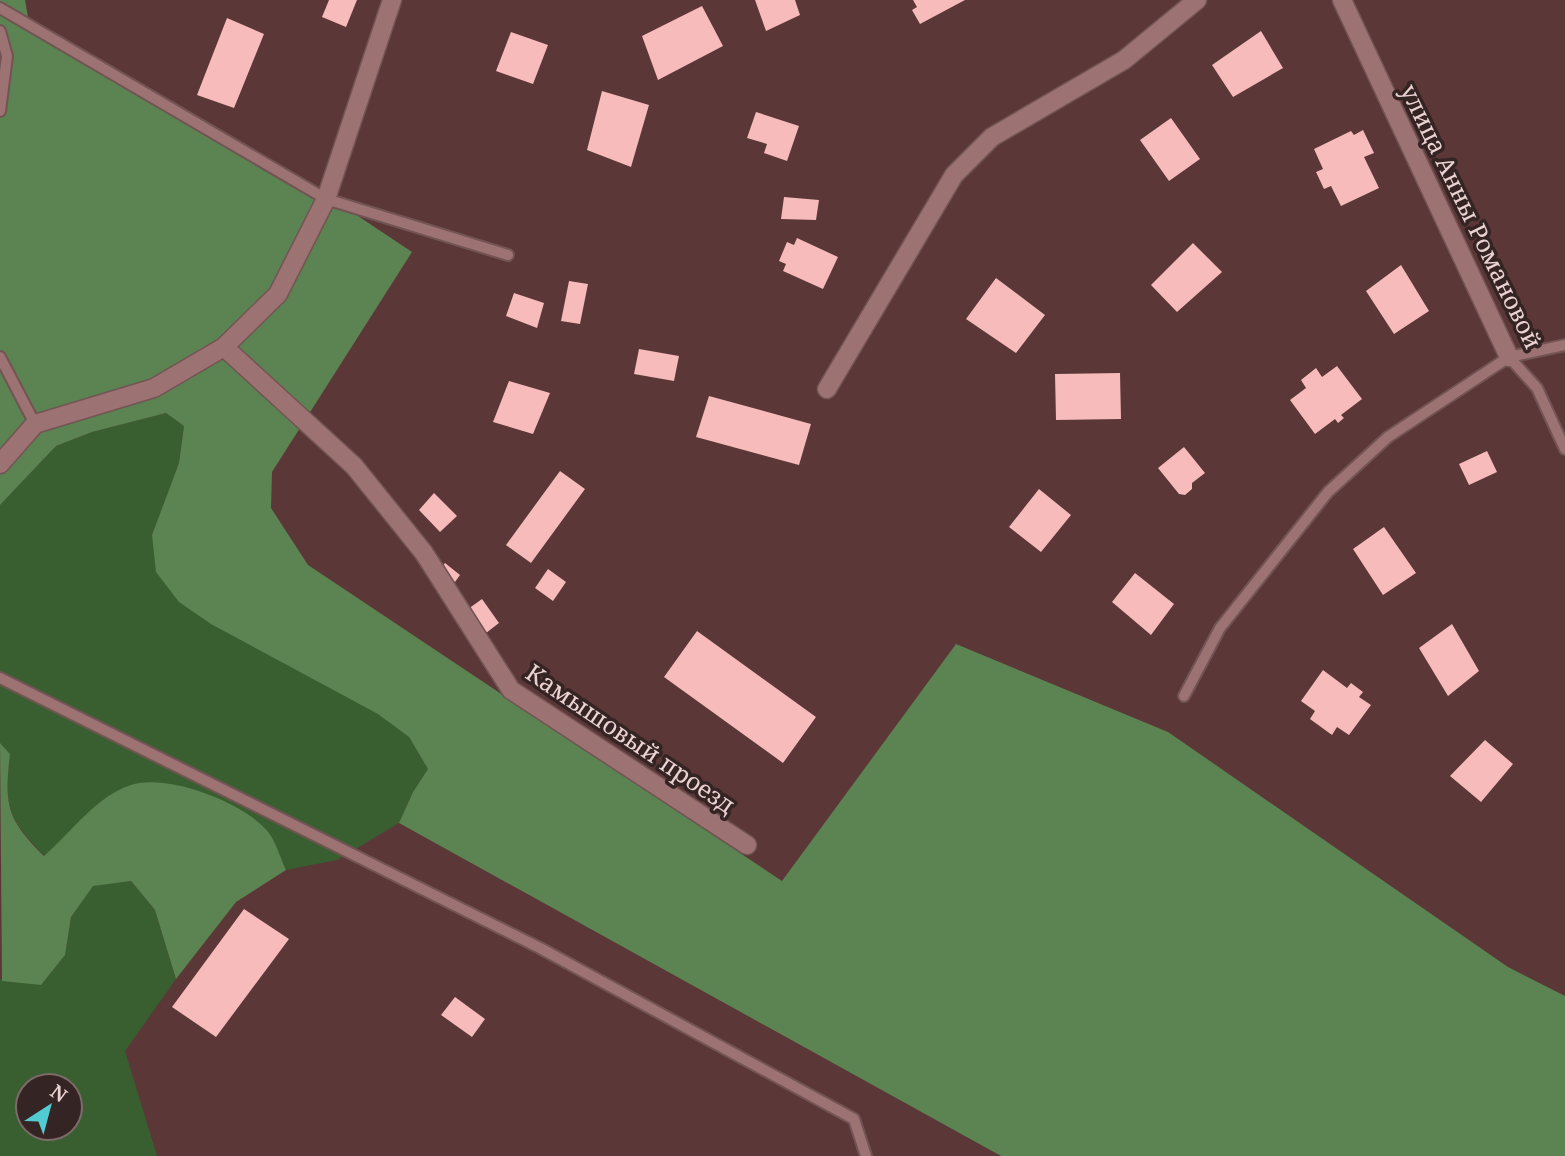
<svg xmlns="http://www.w3.org/2000/svg" width="1565" height="1156" font-family="'Noto Serif',serif">
	<style>
		.green { fill: #395f30; fill-rule: evenodd }
		.forest { fill: #5c8352 }
		.building { fill: #f6bbba }
		.lines { fill: none; stroke-linecap: round; stroke-linejoin: round }
		.service-casing { stroke: #735454; stroke-width: 14 }
		.minor-casing { stroke: #735454; stroke-width: 21 }
		.tertiary-casing { stroke: #735454; stroke-width: 21 }
		.service { stroke: #9c7272; stroke-width: 10 }
		.minor { stroke: #9c7272; stroke-width: 18 }
		.tertiary { stroke: #9c7272; stroke-width: 18 }
		.labels { text-anchor: middle; dominant-baseline: central; stroke-width: 7; stroke-linejoin: round; paint-order: stroke }
		.street-label { font-size: 24px; fill: #ebd3d2; stroke: #352424 }
	</style>
	<rect width="100%" height="100%" fill="#5b3737"/>
	<path class="green" d="M166,413l18,13 -5,37 -27,72 257,202 19,32 -15,23 -14,31 -62,37 -51,10 -16,-35 -171,-32 -54,53c-38,-38 -41,-49 -35,-102l-10,-11v-238l56,-59 36,-14z
		M131,881l24,29 21,69 -51,72 32,105h-157v-177l41,6 24,-30 6,-38 22,-32zM28,1086h42v42h-42z"/>
	<path class="forest" d="M0,0h25l5,29 286,159 96,64 -140,220 -1,36 37,57 474,316 174,-237 212,88 340,235 57,29v160h-564l-602,-333 14,-31 15,-23 -19,-32 -31,-23 -167,-90 -32,-22 -23,-30 -4,-37 27,-72 5,-37 -18,-13 -74,19 -36,14 -56,59z
		M0,743l10,11c-6,52 -3,65 34,102 27,-23 52,-60 87,-71 37,-12 119,19 140,51 6,10 10,23 15,34l-50,32 -60,77 -21,-69 -24,-29 -38,5 -22,31 -6,38 -24,30 -39,-4z"/>
	<path class="building" d="M329,0h28l-11,27 -24,-10z
		M755,0h40l5,15 -34,16z
		M913,0h52l-45,24 -8,-14 5,-3z
		M702,6l21,40 -65,34 -16,-44z
		M227,18l37,16 -30,74 -37,-13z
		M1261,31l22,37 -50,29 -21,-32z
		M511,32l37,13 -15,39 -37,-13z
		M602,91l47,14 -18,62 -44,-17z
		M756,112l43,14 -12,35 -23,-8 3,-9 -20,-6z
		M1171,118l29,41 -31,22 -29,-41z
		M1363,130l11,23 -10,4 15,31 -38,18 -10,-20 -7,3 -8,-17 7,-3 -9,-20 37,-18 3,4z
		M784,197l35,3 -3,20 -35,-1z
		M797,238l41,19 -15,32 -40,-18 3,-7 -7,-3 8,-19 7,3z
		M1193,243l29,29 -45,40 -26,-27z
		M1401,265l28,46 -35,23 -28,-43z
		M996,278l49,37 -29,38 -50,-34z
		M569,281l19,3 -8,40 -19,-3z
		M514,293l30,10 -7,25 -31,-12z
		M639,349l40,7 -5,25 -40,-7z
		M1337,366l25,33 -21,16 3,3 -6,5 -3,-4 -20,15 -25,-34 16,-12 -5,-8 15,-12 6,9z
		M1120,373l1,46 -65,1 -1,-46z
		M509,381l41,12 -17,41 -40,-12z
		M709,396l102,28 -12,41 -103,-28z
		M1184,447l21,26 -13,10v6l-7,6 -6,-1 -21,-26z
		M1487,451l10,21 -28,13 -10,-21z
		M560,471l25,18 -54,74 -25,-18z
		M1039,489l32,26 -30,37 -32,-25z
		M434,493l23,23 -17,16 -21,-22z
		M1384,527l32,46 -33,22 -30,-46z
		M445,563l15,12 -5,7 -16,-12z
		M548,569l18,13 -13,19 -18,-13z
		M1135,573l39,31 -23,31 -39,-33z
		M482,599l17,24 -13,10 -18,-24z
		M1452,624l27,47 -31,25 -29,-48z
		M697,631l119,86 -33,46 -119,-86z
		M1323,670l24,18 4,-5 12,9 -4,5 12,8 -22,30 -12,-8 -5,8 -22,-16 5,-8 -14,-10z
		M1485,740l28,24 -32,38 -31,-26z
		M244,909l45,30 -73,98 -44,-30z
		M455,997l30,22 -13,18 -31,-22z"/>
	<g class="lines">
		<defs>
			<path id="service" d="M0,8l326,191 182,56
				M0,31l7,25 -7,55
				M0,357l35,67
				M1509,357l28,31 28,61
				M0,678l540,270 314,171 12,37
				M1184,696l36,-68 108,-136 60,-55 121,-80 56,-12"/>
			<path id="minor" d="M1342,0l167,357
				M224,347l130,119 70,87 87,137 236,155
				M827,389l127,-214 38,-38 132,-77 73,-60"/>
			<path id="tertiary" d="M0,464l35,-40 119,-36 70,-41 54,-53 48,-95 66,-199"/>
		</defs>
		<use href="#service" class="service-casing"/>
		<use href="#minor" class="minor-casing"/>
		<use href="#tertiary" class="tertiary-casing"/>
		<use href="#service" class="service"/>
		<use href="#minor" class="minor"/>
		<use href="#tertiary" class="tertiary"/>
	</g>
	<g class="labels">
		<g class="street-label">
			<text transform="translate(1472 216) rotate(64)">улица Анны Романовой</text>
			<text transform="translate(631 738) rotate(34)">Камышовый проезд</text>
		</g>
	</g>
	<g transform="translate(49 1107) rotate(36)"><circle r="33" fill="#352424" stroke="#7e6a6a" stroke-width="2"/>
	<path d="M0-5L12 26L0 18L-12 26Z" fill="#51ccd2"/>
	<text y="-10" font-size="19" font-weight="bold" text-anchor="middle" fill="#ebd3d2">N</text>
	</g>
</svg>
